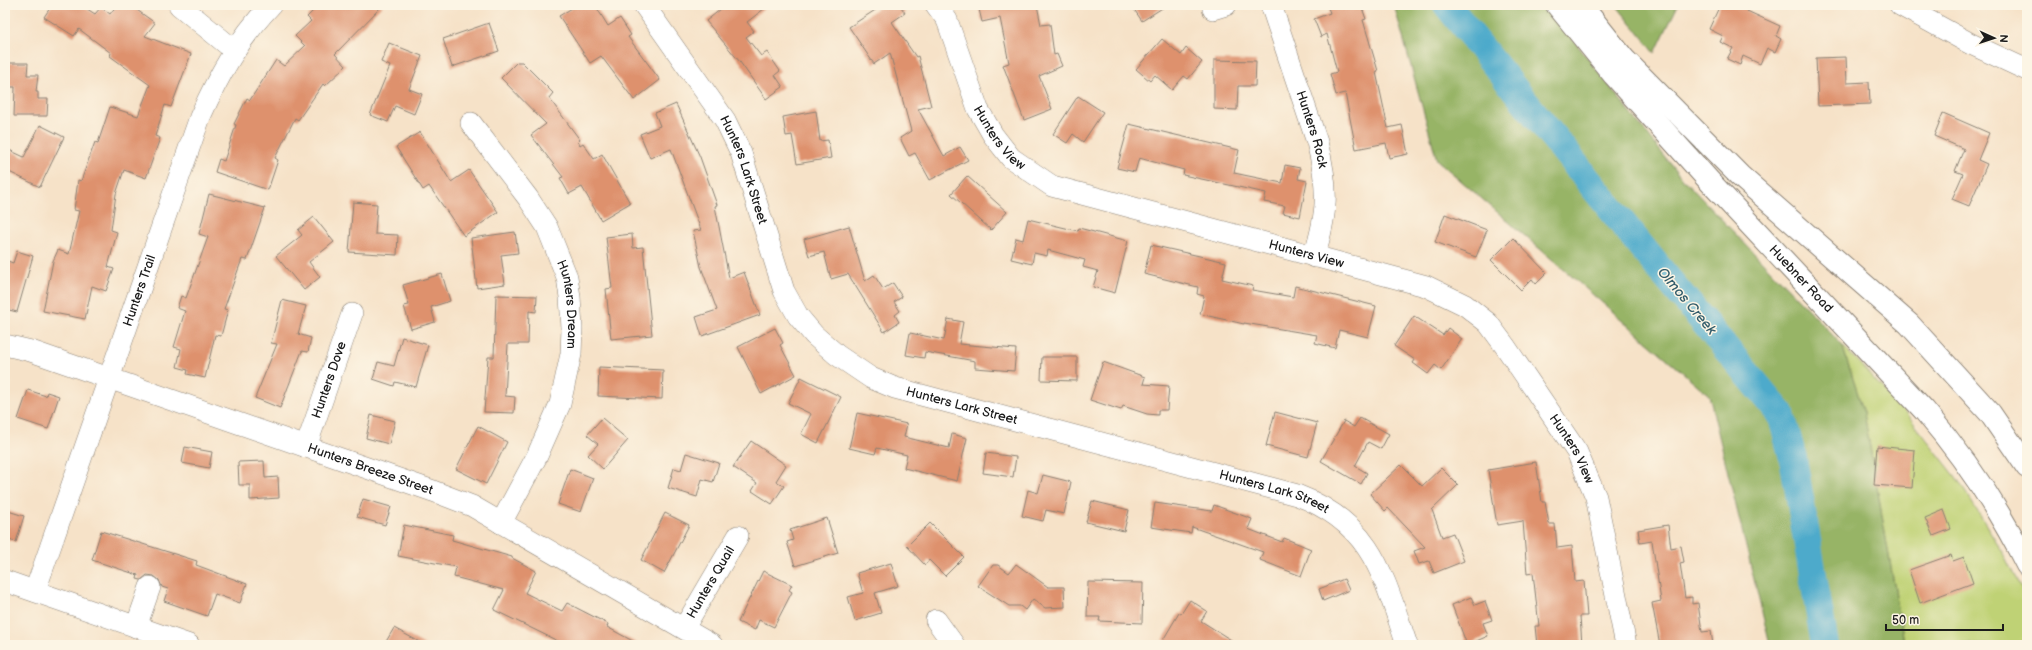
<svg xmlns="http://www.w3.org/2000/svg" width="2032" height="650" font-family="'Balsamiq Sans',sans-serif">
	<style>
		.green { fill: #bfd275; stroke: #6e7748 }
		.forest { fill: #97b466; stroke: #5a6841 }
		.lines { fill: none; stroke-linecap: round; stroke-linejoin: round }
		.river { stroke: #4daacb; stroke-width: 28 }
		.building { fill: #de916d }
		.minor-casing { stroke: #897f72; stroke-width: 22 }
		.major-casing { stroke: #897f72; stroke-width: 24 }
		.minor { stroke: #fff; stroke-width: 21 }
		.major { stroke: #fff; stroke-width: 22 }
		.labels { text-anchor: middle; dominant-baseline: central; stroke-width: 3; stroke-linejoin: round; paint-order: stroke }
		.street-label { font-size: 13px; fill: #1c1c1c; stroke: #fcf5e5 }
		.water-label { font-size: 14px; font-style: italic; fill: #325c6b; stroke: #fcf5e5 }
	</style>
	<rect width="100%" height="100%" fill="#fcf5e5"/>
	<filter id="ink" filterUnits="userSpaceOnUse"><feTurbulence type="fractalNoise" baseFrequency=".025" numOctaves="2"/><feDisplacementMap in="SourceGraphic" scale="8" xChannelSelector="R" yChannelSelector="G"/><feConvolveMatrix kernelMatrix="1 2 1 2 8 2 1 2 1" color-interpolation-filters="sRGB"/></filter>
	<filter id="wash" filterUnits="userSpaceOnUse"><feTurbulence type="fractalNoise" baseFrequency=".012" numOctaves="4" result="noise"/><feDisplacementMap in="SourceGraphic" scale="16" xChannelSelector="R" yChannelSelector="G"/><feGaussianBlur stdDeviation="0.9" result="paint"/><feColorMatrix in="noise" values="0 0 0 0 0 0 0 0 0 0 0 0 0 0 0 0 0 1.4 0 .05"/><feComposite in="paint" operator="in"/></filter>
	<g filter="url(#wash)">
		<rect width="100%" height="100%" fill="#f6e2c8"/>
		<path class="green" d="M1842,345l63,67 51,65 50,80 21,42v46h-124v-9l-39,-223z"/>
		<path class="forest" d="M1394,5h152l134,171 162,169 22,68 39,223v9h-133l-61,-250 -272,-235z
			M1616,5h62l-23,48z"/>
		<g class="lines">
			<path class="river" d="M1447,5l210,261 124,148 12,44 32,187"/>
		</g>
		<g id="blocks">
			<path class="building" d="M52,5h29l14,9 6,-7 9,7 7,-9h24l-4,5 18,13 -10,13 46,18 -20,53 -6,-2 -10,31 5,2 -14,40 -22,-8 -8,24 -5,36 6,2 -9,35 6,2 -8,22 -14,-5 -7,33 -42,-8 10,-50 5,-11 11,4 10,-43 -5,-1 4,-30 3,1 14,-39 3,1 12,-36 28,9 12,-31 -40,-29 1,-3 -32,-24 -5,7 -30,-19z
				M319,5h64l-48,49 11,12 -21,20 -2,-2 -25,36 -3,-2 -20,40 3,2 -10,30 -53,-18 4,-13 5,2 12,-36 -2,-1 13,-26 3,2 26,-40 8,6 21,-20 -10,-10 16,-15 -4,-4z
				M577,5h18l13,21 12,-8 11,17 -3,2 32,43 -26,20 -33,-44 -11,7 -31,-47z
				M726,5h43l-22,17 7,9 -8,6 15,19 6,-4 13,19 -5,4 8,12 -17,12 -26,-37 -34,-41z
				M883,5h17l5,8 -13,9 24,35 2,-1 13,50 -13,3 26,47 16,-9 8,13 -38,20 -15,-27 -6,3 -9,-18 11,-7 -21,-78 -16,11 -25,-37z
				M978,5h59l4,20 9,-1 4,31 3,-1 5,12 -23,10 13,33 -28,11 -21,-55 6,-2 -9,-45 -18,4z
				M1131,5h36l-25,16z
				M1327,5h34l5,14 -3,1 15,51 -2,1 12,56 14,-3 6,29 -19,4 -3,-15 -30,6 -11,-56 -9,2 -6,-21 7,-2 -10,-38 -6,3 -7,-18 16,-6z
				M1720,5h30l-3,6 33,15 -4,10 5,3 -6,13 -8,-4 -7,16 -17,-8 -3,9 -13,-6 6,-11 -13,-6 3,-6 -14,-7z
				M489,23l10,28 -47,16 -9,-28z
				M1162,39l19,16 5,-7 16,14 -14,17 -4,-3 -12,14 -17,-15 -5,6 -14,-12z
				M389,43l33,13 -13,33 13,5 -8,20 -19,-8 -7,16 -18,-7 20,-49 -9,-4z
				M1846,57l1,26 22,-1 1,22 -52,2 -2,-48z
				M1214,60l42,1 -1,25h-17l-1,24 -23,-1z
				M517,62h5l31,31 -4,5 31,42 -2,2 2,3 3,-2 11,16 8,-5 28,49 -29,17 -19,-33 -13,7 -9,-16 3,-1 -32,-42 15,-11 -45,-46z
				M5,63h23l-1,12h11l-2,17h2v7h10l-1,17h-33l1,-29h-10z
				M1078,96l25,16 -20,30 -10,-8 -6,9 -14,-9z
				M676,104l24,53 17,48 -2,1 14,72 15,-6 16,43 -58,21 -6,-19 21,-7 -16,-43 -8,-36 8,-1 -30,-81 -21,9 -10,-24 20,-8 -5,-13z
				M816,111l4,30 8,-1 3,18 -34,6 -5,-29 -6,1 -3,-19z
				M1943,113l46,20 -11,27 9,4 -18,42 -17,-7 11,-25 -8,-3 9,-22 -30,-13z
				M1129,124l110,26 -5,23 48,10 3,-18 15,3 -2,11 9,2 -7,36 -17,-4 2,-7 -21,-4 2,-9 -83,-18 1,-5 -45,-12 -4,14 -18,-4z
				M40,125l24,12 -24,50 -35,-17v-22l19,9z
				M420,132l31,50 18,-12 29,42 -34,24 -35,-50 -6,4 -27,-43z
				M967,176l40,36 -16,18 -40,-36z
				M209,194l56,14 -18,52 -5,-1 -18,50 4,1 -7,26 -6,-1 -10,43 -18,-4 1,-4 -11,-3 4,-18 -7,-2 11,-36 -8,-3 4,-12 5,2 22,-61 -9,-3z
				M353,202l24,2 -2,30 23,1 -1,20 -48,-3z
				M1445,214l42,16 -11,27 -41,-15z
				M314,217l20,25 -25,20 11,15 -16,13 -28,-34 26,-21 -4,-5z
				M1028,219l50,12 1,-3 49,13 -13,52 -22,-6 5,-16 -15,-4 2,-7 -37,-10 -1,6 -13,-3 -2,11 -21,-5 5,-21 7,2z
				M849,226l16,55 9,-6 9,14 10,-6 9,14 -8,5 6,9 -5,4 4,7 -15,10 -36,-58 -17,5 -7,-27 -15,4 -5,-17z
				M515,232l3,21 -17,2 4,29 -28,4 -6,-50z
				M632,234l1,14 10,-1 9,88 -41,4 -5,-50 6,-1 -6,-51z
				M1513,238l34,35 -11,11 -4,-5 -11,11 -30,-30z
				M1151,245l75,17 -4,17 31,7 -1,4 41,7 2,-11 81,20 -8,31 -29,-7 -4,18 -20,-5 2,-8 -73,-12v1l-44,-10 4,-18 -7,-2 1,-7 -54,-13z
				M17,251l16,5 -16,56 -12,-3v-49l8,3z
				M442,274l8,27 -19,6 4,15 -24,7 -7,-23 5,-1 -6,-20z
				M496,295l41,1 -1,16 -7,-1 -1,33h-20l-3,52 10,1 -1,16 -30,-1 4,-55h6z
				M282,300l24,6 -8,28 13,4 -3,14 -6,-1 -22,57 -25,-10 22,-54 -6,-1z
				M1414,316l29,19 5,-7 14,11 -21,31 -6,-5 -7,9 -15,-11 2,-3 -21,-14z
				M948,319l15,3 -4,22 57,5 -2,22 -39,-3v-7l-50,-9 -1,6 -18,-3 4,-22 34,7z
				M775,328l8,15 -3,2 16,30 -35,19 -23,-47z
				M402,337l26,8 -12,42 -21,-5 -1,4 -21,-7 5,-17 16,4z
				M1042,357h35v24l-36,-1z
				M1103,362l42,15 -2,7 26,2 -2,24h-9v5l-11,-1 -24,-8 -2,4 -31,-10z
				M599,367l64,3 -1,29 -64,-3z
				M801,377l40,20 -23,46 -17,-9 10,-20 -23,-11z
				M28,390l18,6 1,-4 12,4 -11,33 -30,-10z
				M1275,412l42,11 -9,34 -42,-11z
				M857,413l50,11 -3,13 45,11 3,-14 15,4 -10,43 -53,-13 3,-13 -30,-7 -2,6 -26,-6z
				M371,415l24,6 -6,23 -23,-6z
				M602,418l26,22 -25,29 -15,-14 10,-11 -11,-9z
				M1360,418l29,16 -8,15 -13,-7 -13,24 12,7 -6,11 -40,-23 23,-40 10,6z
				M478,426l29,16 -21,42 -30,-15z
				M751,441l35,24 -10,16 8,5 -12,18 -20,-13 5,-8 -24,-16z
				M1877,446l38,4 -3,38 -38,-3z
				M185,447l27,5 -3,16 -27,-5z
				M686,453l33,10 -6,19 -11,-3 -5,18 -29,-9 6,-20 7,2z
				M986,453l30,4 -3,20 -30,-4z
				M264,461l1,17 13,-1 1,21 -29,2v-15h-11l-1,-23z
				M1536,462l6,40h3l4,22h6l2,24 15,-2 3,36 9,-1 3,35h-7l2,29h-45l-2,-19h4l-6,-53 -6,1 -4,-53 -26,4 -9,-55z
				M1401,465l21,21 19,-18 17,17 -26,25 10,27 11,-4 11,28 -30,12 -5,-12 -10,3 -5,-13 11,-4 -37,-39 -3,3 -15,-17z
				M570,469l23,9 -12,34 -23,-8z
				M1043,475l28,7 -7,32 -18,-4 -3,11 -21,-5 6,-26 10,3z
				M363,499l28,8 -6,18 -28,-8z
				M1092,501l37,9 -5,21 -38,-9z
				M1155,503l57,8 2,-6 38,14 -4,10 34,13 2,-4 27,11 -10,27 -41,-16 3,-8 -71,-25 -1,6 -40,-6z
				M5,510l19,6 -8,26 -11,-3z
				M1944,510l7,19 -18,7 -8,-18z
				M665,513l24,12 -25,48 -23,-13z
				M827,518l11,35 -43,13 -8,-24 6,-2 -3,-10z
				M930,523l34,34 -19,19 -16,-16 -4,5 -18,-19z
				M404,525l49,10 -1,5 60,17v1l24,13 -11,22 37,18 5,-8 41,21 -1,3 33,18h-74l-72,-35 10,-20 -50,-13 2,-10 -58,-11z
				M1668,525l3,23 10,-2 3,16 -4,1 5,35 7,-1v7l6,-1 4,29 9,-1 2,14h-53l-8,-42 9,-2 -9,-60 -12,2 -2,-13z
				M101,531l96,30 -1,4 51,19 -7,19 -25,-9 -8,22 -43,-15 4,-12 -6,-2 -3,-7 -5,-4 -7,-1 -6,5 -4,-1 1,-4 -46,-15z
				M1951,555l2,6 11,-4 9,26 -53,20 -11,-33z
				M891,563l7,23 -23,7 6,20 -26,8 -7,-24 15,-4 -6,-20z
				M1016,564l32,23h16l1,20 -20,1 -12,-9 -8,11 -5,-4h-11l-31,-20 15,-21h5l11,8z
				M763,571l29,14 -3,5 3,2 -18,35 -15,-7 -4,10 -17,-8z
				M1344,579l5,11 -26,11 -4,-12z
				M1088,582l55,1 -1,40 -43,-2 1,-4h-13z
				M1471,597l4,8 10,-4 7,19 -9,3 5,13 -21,9 -15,-40z
				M1190,600l17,11 -6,10 38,24h-68l-8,-5 16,-27 2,1z
				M394,628l31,17h-41z"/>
		</g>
	</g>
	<g filter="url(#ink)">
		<use href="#blocks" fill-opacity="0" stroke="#897f72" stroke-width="1"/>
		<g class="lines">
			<defs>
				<g id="minor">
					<path d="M179,5l55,45"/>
					<path id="s1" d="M644,5l81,115 16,33 43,138 14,25 16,19 23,20 34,23 24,10 402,107c76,29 86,80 110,150"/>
					<path id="s2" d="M936,5l11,15 31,89 15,26 18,23 41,28 374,100 39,19 23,18 17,23 72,106 19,45 30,148"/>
					<path id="s3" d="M1271,5l46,137c12,47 11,69 -3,115"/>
					<path d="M1900,5l71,39 56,26"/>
					<path d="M1213,9l13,-4"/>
					<path id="s4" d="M471,123l57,75 19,29 20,50 3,20 2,31 -1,26 -11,50 -23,52 -36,67"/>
					<path id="s5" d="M5,345l26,6 402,140 39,15 240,139"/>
					<path id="s6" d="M306,447l46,-133"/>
					<path d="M5,581l184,64"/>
					<path id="s7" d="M35,591l165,-474c19,-43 39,-78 71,-112"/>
					<path d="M936,620l18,25"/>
					<path d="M136,627l14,-40"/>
					<path id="s8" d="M684,628l54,-92"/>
				</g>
				<g id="major">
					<path id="s9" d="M1557,5l57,70 98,109 212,226c41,48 75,99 103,155"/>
					<path d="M1581,5l43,54 116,117 169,148 81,89 37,54"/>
				</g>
			</defs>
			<use href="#minor" class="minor-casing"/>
			<use href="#major" class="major-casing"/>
			<use href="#minor" class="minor"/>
			<use href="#major" class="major"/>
		</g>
	</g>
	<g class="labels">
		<g class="street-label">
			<text stroke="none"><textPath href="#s3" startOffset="131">Hunters Rock</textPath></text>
			<text stroke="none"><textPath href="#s2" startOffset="149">Hunters View</textPath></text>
			<text stroke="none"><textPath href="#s1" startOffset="194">Hunters Lark Street</textPath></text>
			<text stroke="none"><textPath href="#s2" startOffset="485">Hunters View</textPath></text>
			<text stroke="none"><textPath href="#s9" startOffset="367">Huebner Road</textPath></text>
			<text stroke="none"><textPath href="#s7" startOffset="318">Hunters Trail</textPath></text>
			<text stroke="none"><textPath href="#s4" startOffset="210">Hunters Dream</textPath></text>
			<text stroke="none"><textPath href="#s6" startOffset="71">Hunters Dove</textPath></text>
			<text stroke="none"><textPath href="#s1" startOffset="542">Hunters Lark Street</textPath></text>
			<text stroke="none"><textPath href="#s2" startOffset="833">Hunters View</textPath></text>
			<text stroke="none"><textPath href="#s5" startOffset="386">Hunters Breeze Street</textPath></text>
			<text stroke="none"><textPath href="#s1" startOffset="866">Hunters Lark Street</textPath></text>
			<text stroke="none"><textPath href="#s8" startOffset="53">Hunters Quail</textPath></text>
		</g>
		<g class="water-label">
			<text transform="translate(1687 301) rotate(50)">Olmos Creek</text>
		</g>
	</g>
	<rect width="2032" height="650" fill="none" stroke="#fcf5e5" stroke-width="20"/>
	<g transform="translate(1994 38) rotate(93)" stroke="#fcf5e5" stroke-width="3" paint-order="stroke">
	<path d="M0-3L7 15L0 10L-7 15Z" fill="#1c1c1c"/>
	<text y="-6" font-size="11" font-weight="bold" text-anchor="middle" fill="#1c1c1c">N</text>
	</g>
	<path d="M1886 624v6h117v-6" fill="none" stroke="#1c1c1c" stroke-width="2"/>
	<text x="1892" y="624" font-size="12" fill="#1c1c1c" stroke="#fcf5e5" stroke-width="3" paint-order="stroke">50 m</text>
</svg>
